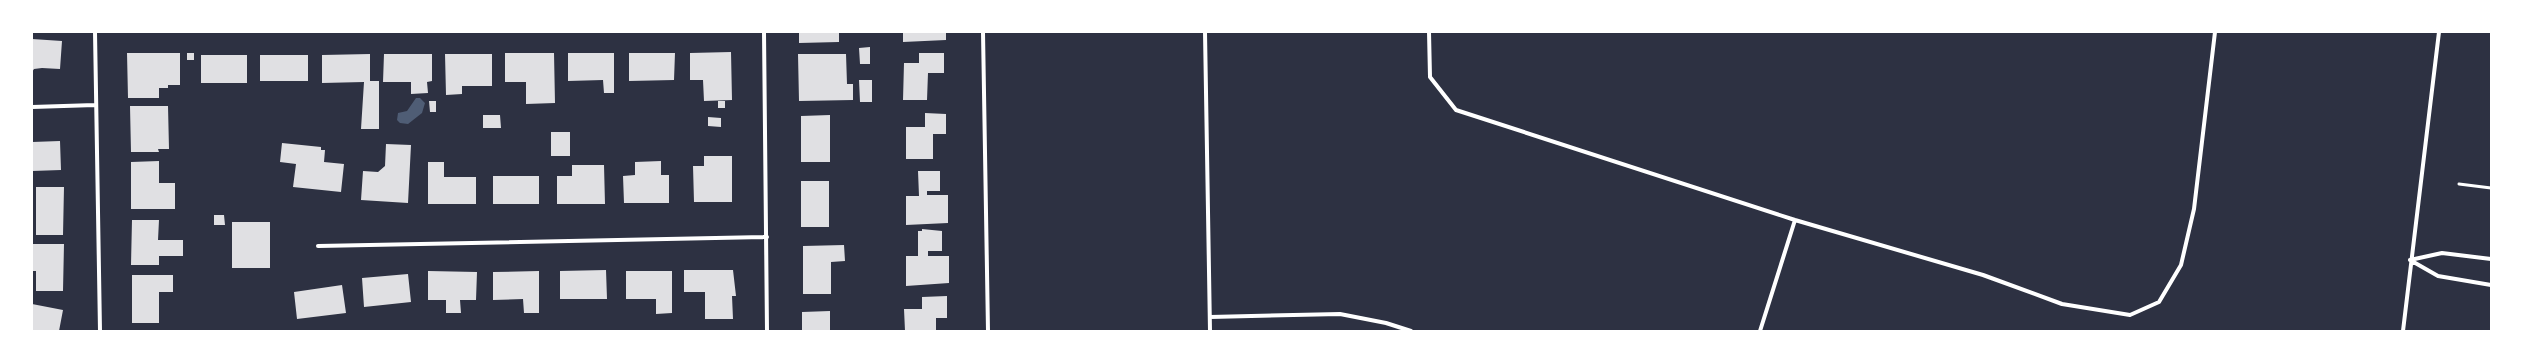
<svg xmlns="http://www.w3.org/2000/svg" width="2523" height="363" font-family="Inter,sans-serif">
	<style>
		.water { fill: #4f5d75 }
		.building { fill: #e0e0e3 }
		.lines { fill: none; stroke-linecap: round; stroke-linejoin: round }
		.service { stroke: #fff; stroke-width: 3 }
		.minor { stroke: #fff; stroke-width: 4 }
	</style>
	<rect width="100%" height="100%" fill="#2d3142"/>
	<path class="water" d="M416,98h4l5,5 -3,10 -14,11 -8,-1 -3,-3 1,-7 9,-2z"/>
	<path class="building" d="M799,32h40v10l-40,1z
		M903,32h43v8l-43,2z
		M32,39l30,2 -2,28 -18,-1 -8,1 -2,3z
		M870,47v17h-10l-1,-16z
		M731,52l1,48 -28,1 -1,-21h-13v-27z
		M127,53h53v32h-12v3h-9v10h-31z
		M187,53h7v7h-7z
		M505,53h49l1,50 -29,1v-22h-21z
		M568,53h46v40h-10l-1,-13 -35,1z
		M629,53h46l-1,27 -45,1z
		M919,53h25v20h-16l-1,27h-24l1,-37h15z
		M370,54v27h9v48h-18l3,-47 -42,1v-28z
		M384,54h48v27l-5,1 1,11 -17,1v-12h-28z
		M445,54h47v32h-30v8l-16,1z
		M798,54h48l1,30h6v16l-54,1z
		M201,55h46v28h-46z
		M260,55h48v26h-48z
		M859,80h13v22h-12z
		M429,101h7v11h-6z
		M718,101h7v7h-7z
		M130,106h38l1,43h-11l1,3h-28z
		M925,113l21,1v20h-13v25h-27v-32h19z
		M483,115h17l1,13h-18z
		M830,115v47h-29v-46z
		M708,117l13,1v9l-13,-1z
		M551,132h19v24h-19z
		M60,141l1,29 -29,1v-29z
		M282,143l39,4v3h4l-1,12 20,2 -3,28 -48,-5 3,-23 -16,-2z
		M386,144l25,1 -3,58 -47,-3 2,-29 15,1 7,-6z
		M704,156h28v46h-38l-1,-36h11z
		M159,161v22h16v26h-44v-47z
		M661,161v14h8v28h-45l-1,-27 12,-1v-13z
		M428,162h16v15h32v27h-48z
		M572,165h32l1,39h-48v-28h15z
		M918,171h22v20h-13v4h21v28l-42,2v-29h13z
		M493,176h46v28h-46z
		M801,181h28v46h-28z
		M36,187h28l-1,48h-27z
		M214,215h10l1,10h-11z
		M132,220h27l-1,20h25v16h-24v9h-28z
		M232,222h38v46h-38z
		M922,229l20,2v20h-14v5h21v27l-43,3v-30h12v-25h4z
		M32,244h32l-1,47h-27v-20h-4z
		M844,245l1,16 -14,1v32h-28v-48z
		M606,270l1,29h-47v-28z
		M684,270h49l3,26h-4l1,23h-28v-27h-21z
		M428,271l49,1 -1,28h-16l1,13h-15v-13h-18z
		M539,271v42h-15l-1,-14 -30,1v-28z
		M626,271h46v42l-16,1v-15h-30z
		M408,274l3,28 -47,5 -2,-29z
		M132,275h41v17h-14v31h-27z
		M342,285l4,28 -49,6 -3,-27z
		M947,296v22h-11v13h-31l-1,-22h18v-12z
		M32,304l31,6 -4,21h-27z
		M830,311v20h-28v-19z"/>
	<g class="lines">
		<path class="service" d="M2459,184l32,4"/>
		<path class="minor" d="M95,32l5,299
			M764,32l3,299
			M983,32l5,299
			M1205,32l5,299
			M1429,32l1,45 26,33 339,110 188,55 79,29 68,11 29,-13 22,-37 13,-56 21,-177
			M32,107l63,-2
			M318,246l449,-9
			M2491,259l-49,-6 -32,7 28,16 53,9
			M1210,317l130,-3 46,9 25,8
			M1760,331l35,-111
			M2403,331l36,-299"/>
	</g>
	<rect width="2523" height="363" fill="none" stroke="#ffffff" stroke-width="66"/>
</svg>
